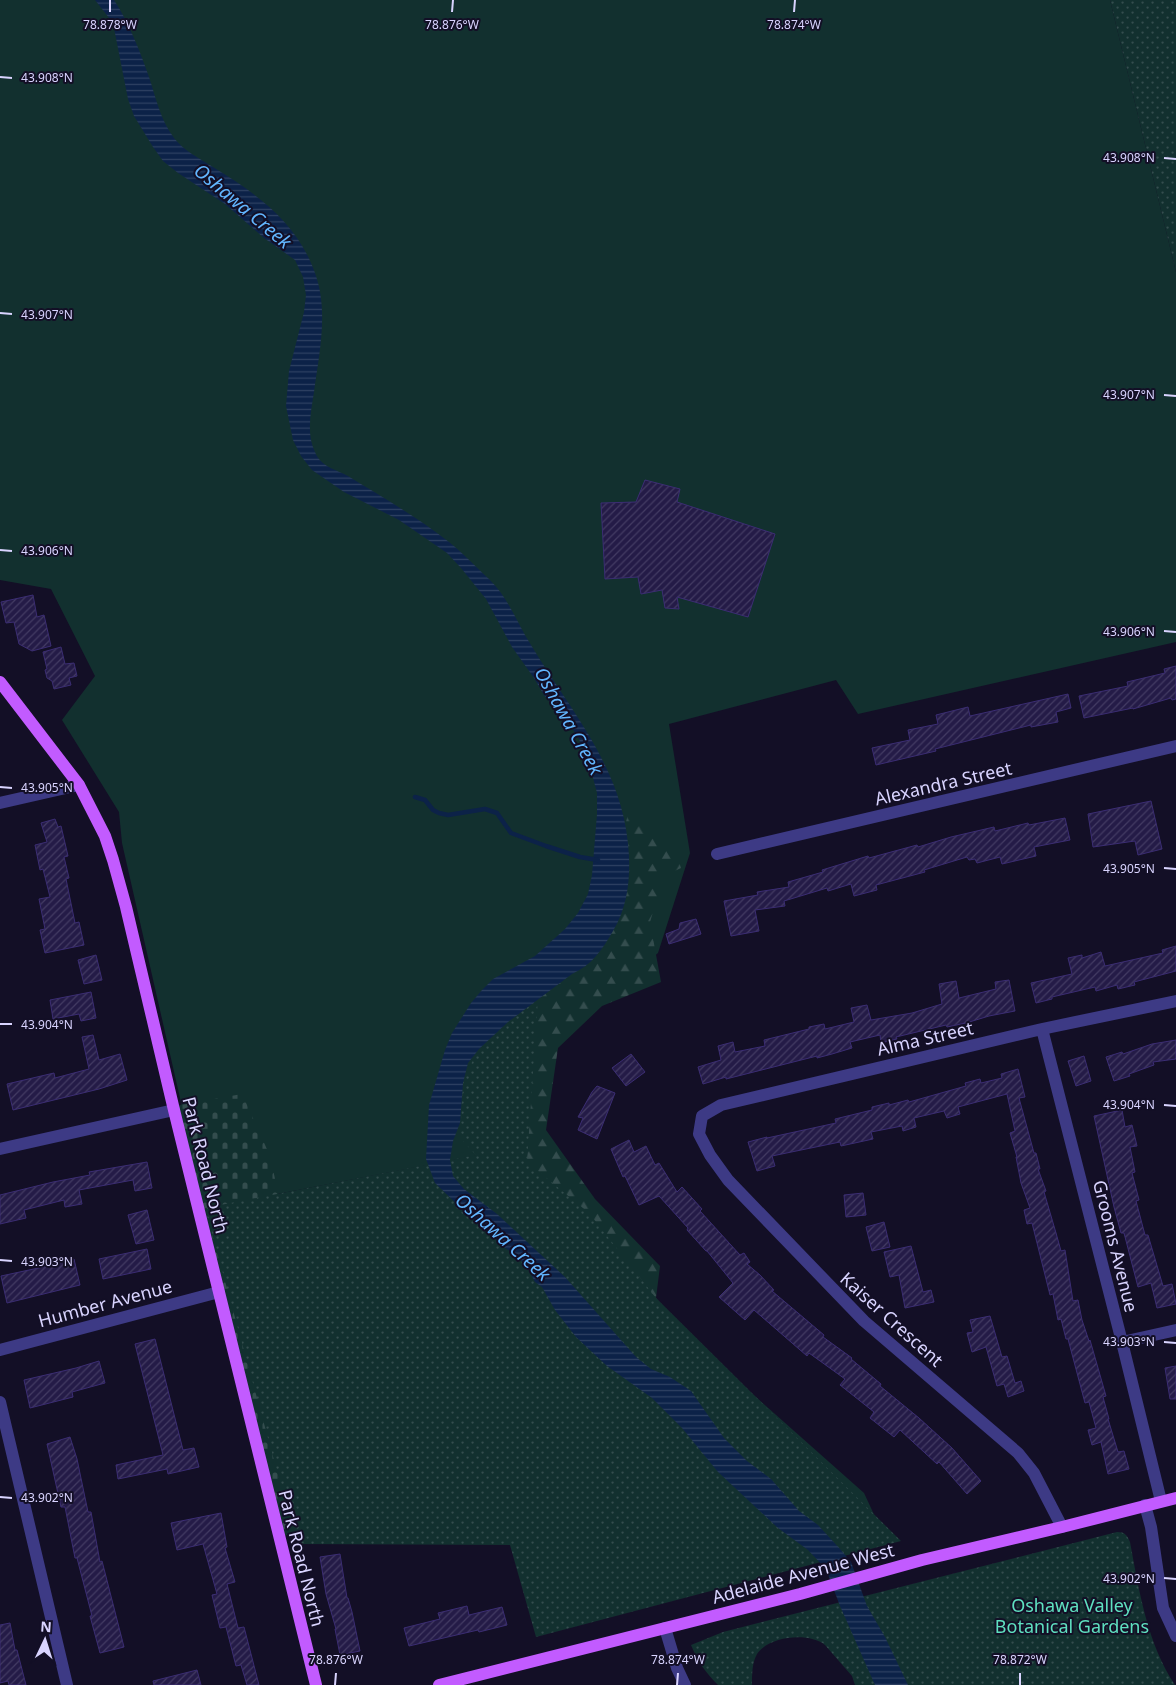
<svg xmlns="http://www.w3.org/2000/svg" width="1176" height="1685" font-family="'Noto Sans',sans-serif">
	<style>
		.grass { fill: #12302f }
		.forest { fill: url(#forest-firs) }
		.cemetery { fill: url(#cemetery-stones) }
		.park { fill: url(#park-dots) }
		.water { fill: url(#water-rules) }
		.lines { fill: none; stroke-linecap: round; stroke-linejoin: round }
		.stream { stroke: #0c2248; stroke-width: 4.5 }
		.building { fill: url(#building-hatch); stroke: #3b2d73 }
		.minor { stroke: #3d3a85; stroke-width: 12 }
		.major { stroke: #c25bff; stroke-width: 12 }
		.ticks { fill: none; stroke: #d9d4ff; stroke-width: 2 }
		.labels { text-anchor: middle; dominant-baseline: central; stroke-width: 4; stroke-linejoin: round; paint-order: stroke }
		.street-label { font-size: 18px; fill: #d9d4ff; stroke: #130f26 }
		.park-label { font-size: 18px; fill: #5fe0c0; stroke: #130f26 }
		.water-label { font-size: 19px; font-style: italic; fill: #62b6ff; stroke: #130f26 }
		.ticks-label { font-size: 12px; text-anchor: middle; fill: #d9d4ff; stroke: #130f26; stroke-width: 4; stroke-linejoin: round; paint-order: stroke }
	</style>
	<defs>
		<pattern id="forest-firs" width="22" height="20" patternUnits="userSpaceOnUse" patternTransform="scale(1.25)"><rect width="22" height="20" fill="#12302f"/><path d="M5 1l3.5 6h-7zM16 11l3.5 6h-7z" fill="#344d4e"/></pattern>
		<pattern id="cemetery-stones" width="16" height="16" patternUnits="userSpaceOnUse" patternTransform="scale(1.25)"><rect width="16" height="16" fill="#12302f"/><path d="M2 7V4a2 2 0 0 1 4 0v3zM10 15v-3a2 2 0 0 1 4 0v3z" fill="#344d4e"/></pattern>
		<pattern id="park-dots" width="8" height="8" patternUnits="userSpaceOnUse" patternTransform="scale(1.25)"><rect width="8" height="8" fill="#12302f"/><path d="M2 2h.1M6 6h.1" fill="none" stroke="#344d4e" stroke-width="1.8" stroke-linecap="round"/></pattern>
		<pattern id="water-rules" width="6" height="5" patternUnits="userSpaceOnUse" patternTransform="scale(1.25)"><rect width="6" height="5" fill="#0c2248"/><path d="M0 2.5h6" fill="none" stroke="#2f4163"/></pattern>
		<pattern id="building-hatch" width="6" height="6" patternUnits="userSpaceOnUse" patternTransform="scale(1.25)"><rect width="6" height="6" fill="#241b47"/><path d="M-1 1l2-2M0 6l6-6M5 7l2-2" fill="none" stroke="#433b63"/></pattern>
	</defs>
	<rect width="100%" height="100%" fill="#130f26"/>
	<path class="grass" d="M0,0h1110l66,272v370l-318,72 -22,-34 -167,44 21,129 -32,100 -97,84 -51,112 -305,59 -83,-365 -3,-31 -57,-92 33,-44 -44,-87 -51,-9z"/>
	<path class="forest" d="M630,807l44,39 7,22 -17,8 -14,46 11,60 -59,24 -44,42 -12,82 49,69 65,67 -4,32 48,53 160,142 13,28 -360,-324 -57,-59 3,-56 139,-172z"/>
	<path class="cemetery" d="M242,1094l28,62 19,87 87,277 -100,17 -106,-430z"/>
	<path class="park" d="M1110,0h66v272z
		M539,983l-12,179 62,51 67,85 245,243 -365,96 -26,-92 -213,-1 -92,-336 271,-53 -16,-17 3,-56 34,-76z
		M1117,1532c8,0 10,3 13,10 9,48 17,101 45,143h-320l-3,-9 -27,-31c-16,-13 -56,-9 -68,9 -5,9 -5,20 -5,31h-34c-12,-12 -20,-23 -27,-40l32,-13z"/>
	<path class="water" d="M95,0h19c15,23 26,51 35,77 7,21 11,42 25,61 10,13 25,20 39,29 44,27 84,55 102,106 14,38 4,81 -1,119 -3,19 -8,42 1,60 6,15 20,17 33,24 34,21 69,41 101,66 14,11 27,25 40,37 19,18 28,44 42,66 42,70 94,125 98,211 1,26 -2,52 -16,75 -11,19 -21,34 -41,43l-64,48 -29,27 -11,14 -5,20 -3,40 -7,18 -3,19 3,16 11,13 33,25 68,63 71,80 15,12 19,8 21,14 33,47 23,23 24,18 28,32 19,14 22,24 11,13 16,44 18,31 23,48h-33l-35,-79 -14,-37 -18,-19 -30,-22 -60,-56 -36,-44 -30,-30 -45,-32 -31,-29 -21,-27 -13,-23 -7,-5 -8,-15 -10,-11 -12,-8 -22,-22 -20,-16 -28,-27 -9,-24 3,-54 16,-55 7,-17 19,-30 11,-13 11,-11 42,-23 30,-27 13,-16 10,-19 4,-19 5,-61v-21l-5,-19 -13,-35 -11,-17 -24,-27 -10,-17 -22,-31 -26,-48 -25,-31 -14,-15 -48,-33 -55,-28 -32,-22 -11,-14 -8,-16 -7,-34 3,-35 15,-59 2,-17 -3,-18 -8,-17 -31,-22 -39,-34 -47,-31 -15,-12 -10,-14 -19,-31 -6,-17 -15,-76z"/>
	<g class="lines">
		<path class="stream" d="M415,797l10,3 8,10 6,3 9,2 37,-6 12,4 14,20 35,13 34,11 18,3"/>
	</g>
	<path class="building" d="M645,480l35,9 -3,13 98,32 -27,83 -71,-20 2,12 -14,-1 -3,-18 -21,4 -3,-17 -33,2 -4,-76 35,-1z
		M33,595l4,22 7,-2 7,31 -19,5 -13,-7 -5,-22 -8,1 -5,-21z
		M61,647l4,17 9,-1 3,13 -8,2 2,7 -17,4 -2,-8 -5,-3 -2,-8 2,-1 -4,-17z
		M1176,666v33l-4,1 -1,-2 -38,11v-1l-49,10 -5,-22 49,-10 -1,-4 38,-9 -1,-4z
		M1068,694l3,14 -15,4 2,10 -27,5v-2l-96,24 1,2 -60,14 -4,-17 38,-8 -2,-10 30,-6 -2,-9 32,-8 2,9z
		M1151,801l11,48 -24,6 -3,-14 -42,6 -5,-33z
		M1065,818l5,22 -36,7 2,9 -34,8 -2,-7 -23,6 -2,-4 -6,1 -2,-3 -43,13 1,2 -49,13 1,5 -23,6 -3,-12 -23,7 -1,-3 -43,13 1,5 -30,4 4,21 -28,5 -7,-35 34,-6 -1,-3 32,-5 -1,-5 35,-10 -1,-2 46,-14 1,2 48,-13 1,2 33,-10 43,-10 1,4 33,-8 1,2z
		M55,819l3,8 3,-1 7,30 -4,1 5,21 -3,1 9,44 4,-1 5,23 -39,8 -5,-23 5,-1 -6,-30 11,-2 -7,-28 -3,1 -5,-25 12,-3 -6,-19z
		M696,919l5,15 -32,10 -3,-10 13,-5 1,-6z
		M1176,946v25l-42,11 1,3 -17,4 -1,-4 -21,6 -1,-4 -43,10v2l-16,4 -5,-20 41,-9 -4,-16 14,-3v3l19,-6 4,14 58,-13 -1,-3z
		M96,955l6,25 -18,4 -6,-24z
		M1009,980l6,31 -26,5 -23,7 -19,4 -1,-2 -50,12 1,2 -16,4 -1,-8 -30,7 2,6 -20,6 -15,4v-2l-91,23v-2l-23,7 -5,-17 23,-7 -3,-14 15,-4 2,10 30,-6 -1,-6 45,-11v-2l15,-3 1,5 29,-7 -3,-14 16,-3 4,15 41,-7 30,-9 -3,-20 17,-3 3,17 37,-9 -1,-7z
		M91,992l5,26 -15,3 -2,-7 -26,5 -3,-19z
		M93,1035l6,25 21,-6 7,26 -28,9 -86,21 -6,-26 47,-11 1,5 34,-9 -7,-32z
		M1176,1040v19l-23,3 1,3 -25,9 1,2 -16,5 -8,-24 16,-5 1,2 29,-10z
		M631,1054l14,18 -19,14 -14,-18z
		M1084,1056l7,25 -15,5 -8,-25z
		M1018,1069l7,28 -6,1 15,55h2l4,16h-2l8,22 -2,1 12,41 5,18 4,-1 8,51 5,-1 4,20 7,21 1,-1 16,56 -3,1 6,22h-1l10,33 6,-1 5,18 -21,5 -7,-32 -9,3 -4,-15 8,-2 -7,-26 -4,1 -17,-64h-2l-5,-20 -3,1 -5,-26 -3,1 -18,-72 -5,1 -3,-14 6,-2 -9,-25 -5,-26h1l-7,-24 5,-2 -8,-37 -49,13 2,7 -13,4 -3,-7 -30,7 2,9 -13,4 -1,-5 -31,6 2,7 -32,7 -1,-4 -68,14 3,10 -18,5 -9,-29 19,-5v1l69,-15 -1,-4 37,-9v-3l17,-4v2l19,-5 1,2 57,-16 -1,-3 15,-4 1,4 21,-5 -1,-4z
		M597,1086l18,7 -18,46 -19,-9 5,-12 -5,-1 14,-25z
		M1122,1110l3,17 7,-2 5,21 -7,1 5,25 -3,1 7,27 -3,1 9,34h3l15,51 9,-2 4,20 -19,4 -6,-25 -13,4 -14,-54h-3l-7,-26 -20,-91z
		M629,1140l5,12 12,-6 9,19 4,-2 18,29 5,-5 20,22 -2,2 40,44 4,-2 6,9 -3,2 13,11 14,15 -2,1 52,44 -1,2 29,21 -1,1 30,25 -1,2 39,32 33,30 29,33 -14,13 -28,-32 -2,2 -37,-34 -6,7 -24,-19 4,-6 -34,-27 5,-6 -36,-26 -2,3 -53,-46 -9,10 -26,-23 14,-14 -26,-32h-1l-19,-21 1,-2 -29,-32 -20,9 -14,-29 -2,1 -12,-28z
		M147,1162l5,26 -17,3 -2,-11 -54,10 3,14 -17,3 -1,-7 -40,10 2,8 -26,6v-29l53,-13 37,-7 -1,-3z
		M863,1193l3,22 -20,2 -2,-22z
		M147,1210l7,30 -18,4 -8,-29z
		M884,1222l6,25 -18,4 -6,-24z
		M911,1246l12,46 8,-2 3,12 -29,6 -6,-33 -9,2 -6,-25z
		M147,1249l4,20 -48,10 -4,-20z
		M74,1259l6,26 -73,18 -6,-27 56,-12v-2z
		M990,1316l12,41 5,-1 8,27 6,-2 3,10 -16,6 -4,-13 -7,2 -11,-39 -14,5 -5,-19 6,-1 -3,-12z
		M155,1339l28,111 11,-2 5,19 -31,7 -1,-5 -49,10 -2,-14 47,-10 -28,-111z
		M99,1361l6,22 -33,9 1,5 -43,11 -6,-28 52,-12z
		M1176,1366v33h-6l-5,-31z
		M70,1437l7,22 11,53h3l9,50 2,-1 22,86 -24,6 -10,-37h2l-15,-58h-2l-10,-51h-4l-14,-63z
		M221,1513l6,34 -2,1 10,34 -8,2 11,44 6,-1 15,58h-12l-6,-20 -5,1 -10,-39 -6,1 -8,-33 5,-1 -14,-50 -26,6 -6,-27z
		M340,1554l7,44h1l4,14 8,39 -20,4 -5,-26h1l-10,-35 -6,-37z
		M467,1606l2,9 33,-8 5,18 -28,7 -1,-2 -69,16 -5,-18 36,-9 -2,-6z
		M10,1623l5,27h2l9,35h-17l-1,-4 -8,2v-58z
		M197,1670l4,15h-47l-1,-4z"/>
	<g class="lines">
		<path class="minor" d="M0,803l79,-18
			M717,854l459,-108
			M1042,1029l80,313 39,159
			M0,1149l174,-39
			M1122,1342l54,-12
			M0,1350l219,-58
			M0,1402l67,283
			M1145,1505l6,22 12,81 13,28
			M1062,1527l-28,-54 -16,-20 -154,-132 -136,-141 -18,-25 -11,-21 3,-18 19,-11 321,-76 134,-28
			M665,1628l12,40 8,17"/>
		<path class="major" d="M0,682l79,103 26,51 8,24 13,47 48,203 142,575
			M439,1685l361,-91 122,-34 140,-33 114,-29"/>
	</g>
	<path class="ticks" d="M110,12v-12M452,12l1,-12M794,12l1,-12M0,77l12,1M1164,158l12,1M0,313l12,1M1164,395l12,1M0,550l12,1M1164,631l12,1M0,787l12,1M1164,868l12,1M0,1024h12M1164,1105l12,1M0,1260l12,1M1164,1342l12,1M0,1497l12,1M1164,1578l12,1M335,1685l1,-12M677,1685l1,-12M1020,1685v-12"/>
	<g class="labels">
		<g class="street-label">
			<text transform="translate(943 783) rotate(-13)">Alexandra Street</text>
			<text transform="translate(925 1038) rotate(-13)">Alma Street</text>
			<text transform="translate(206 1165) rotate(76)">Park Road North</text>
			<text transform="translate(1116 1246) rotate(76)">Grooms Avenue</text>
			<text transform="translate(105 1303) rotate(-15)">Humber Avenue</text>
			<text transform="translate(892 1319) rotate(42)">Kaiser Crescent</text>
			<text transform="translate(302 1558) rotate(76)">Park Road North</text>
			<text transform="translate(803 1573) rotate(-15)">Adelaide Avenue West</text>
		</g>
		<g class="park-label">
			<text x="1072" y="1605">Oshawa Valley<tspan x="1072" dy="21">Botanical Gardens</tspan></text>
		</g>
		<g class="water-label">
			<text transform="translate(243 206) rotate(40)">Oshawa Creek</text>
			<text transform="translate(569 721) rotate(61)">Oshawa Creek</text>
			<text transform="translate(503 1237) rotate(42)">Oshawa Creek</text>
		</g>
	</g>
	<g class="ticks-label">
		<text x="110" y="29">78.878°W</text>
		<text x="452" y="29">78.876°W</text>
		<text x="794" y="29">78.874°W</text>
		<text x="47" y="82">43.908°N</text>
		<text x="1129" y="162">43.908°N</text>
		<text x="47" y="319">43.907°N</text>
		<text x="1129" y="399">43.907°N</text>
		<text x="47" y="555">43.906°N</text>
		<text x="1129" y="636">43.906°N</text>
		<text x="47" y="792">43.905°N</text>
		<text x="1129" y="873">43.905°N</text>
		<text x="47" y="1029">43.904°N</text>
		<text x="1129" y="1109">43.904°N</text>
		<text x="47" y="1266">43.903°N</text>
		<text x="1129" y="1346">43.903°N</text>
		<text x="47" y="1502">43.902°N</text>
		<text x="1129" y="1583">43.902°N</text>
		<text x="336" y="1664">78.876°W</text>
		<text x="678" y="1664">78.874°W</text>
		<text x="1020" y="1664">78.872°W</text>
	</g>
	<g transform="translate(45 1640) rotate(4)" stroke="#130f26" stroke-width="4" paint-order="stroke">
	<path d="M0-4L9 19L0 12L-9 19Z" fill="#d9d4ff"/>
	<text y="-8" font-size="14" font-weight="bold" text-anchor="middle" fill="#d9d4ff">N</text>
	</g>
</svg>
